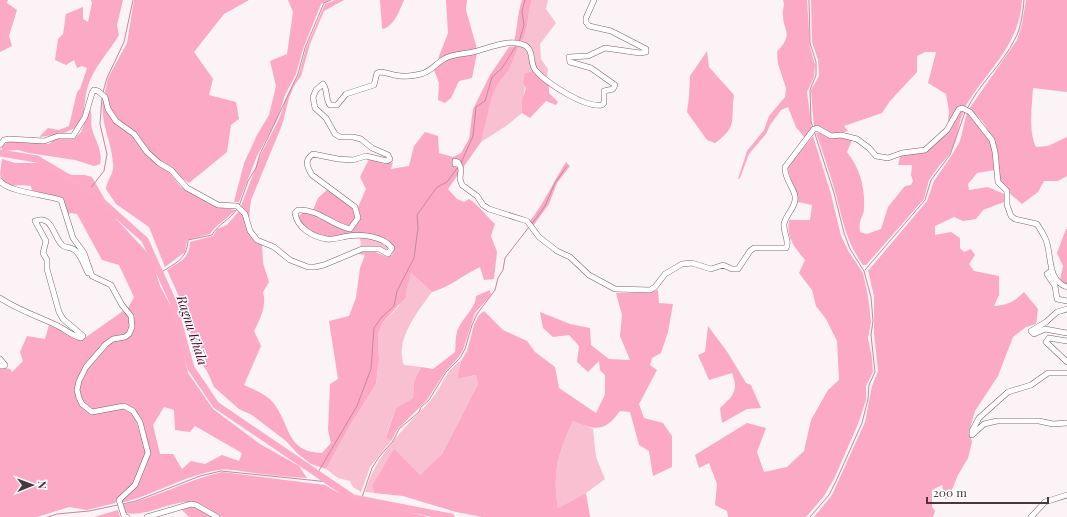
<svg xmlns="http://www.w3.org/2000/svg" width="1067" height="517" font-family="'Playfair Display',serif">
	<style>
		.green { fill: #f9c0d2 }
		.forest { fill: #fba9c5; fill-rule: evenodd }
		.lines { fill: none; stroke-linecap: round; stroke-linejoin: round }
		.stream { stroke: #c5889d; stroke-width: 1 }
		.river { stroke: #fcaac6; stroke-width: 7 }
		.minor-casing { stroke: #7f606a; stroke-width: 6 }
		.minor { stroke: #fff; stroke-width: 5 }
		.labels { text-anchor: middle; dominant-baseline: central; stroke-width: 3; stroke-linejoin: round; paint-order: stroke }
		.water-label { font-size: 13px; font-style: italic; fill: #4f082a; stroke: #fff }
	</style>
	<rect width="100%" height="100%" fill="#fbf3f6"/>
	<path class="green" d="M532,0h16l-2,9 10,14 -16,21 1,15 7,10 -1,9 -6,-5 -7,-9v-5l-3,-7 -10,-9c8,-13 6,-29 11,-43z
		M519,46c12,2 12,15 14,25l-8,2c1,14 -3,26 -3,40l-16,13 -25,16 12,-48 5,-10 11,-14z
		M360,238c11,0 21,3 29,10l-4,3 -12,-5 -12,2z
		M411,273l21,19c-14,19 -38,49 -28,73l17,2 -7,14 -1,17 -17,10 -10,28 5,5 -21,26 -9,25 -8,-5 -3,-6 -12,-3 -12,-9 23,-42 27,-43 3,-24 -1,-26 5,-12 16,-16z
		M461,361l-4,18 19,-4 2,9 -36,70 -22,21 -48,11 2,7 -9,-1c11,-38 39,-63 65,-91 12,-13 15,-31 31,-40z
		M573,421l20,8 3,28 9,22 -19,14 -28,15c-6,-36 0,-54 15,-87z"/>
	<path class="forest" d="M0,0h8l-1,3 10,7 -8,26 3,10 -12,6z
		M91,0h32l-6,25 2,10c-10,17 -27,34 -32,54 -4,17 0,21 -10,38l-15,7 -23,3 9,-9 11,2 10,-4 8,-34 3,-3 7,-21 -5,-2 -5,2 -3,-8 -8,5 -11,-5 3,-21 5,-5 3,-20 17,-7v12l5,3 4,-19z
		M134,0h115l-25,14 -30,38 19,27 -4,16 27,7 3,17 -8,6 -4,27 -38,31 -9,-6 -8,-10 -14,-7 -8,-8 -13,-19 -19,-14 -11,-16 -2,-11 3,-14 19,-35z
		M288,0h42l-9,4 -18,45 -7,25 -11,21 -8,25 -20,36 -18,46h-5l10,-39 13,-28 12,-20 7,-29 -6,-25 17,-7 6,-42z
		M335,0h9l-20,11 -14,33 -9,32 -7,10 -5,12 -7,27 -31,75 -2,19 -8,-13 20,-52 18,-35 8,-23 12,-22 7,-26 19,-44z
		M380,0h24c-5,11 -8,23 -20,29l-2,-1z
		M446,0h21l-1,10 11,39 -39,10 10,-26z
		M522,0h10c-5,14 -3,30 -11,43l-7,-2c4,-14 3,-27 8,-41z
		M783,0h24l3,47 5,18 -1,12 -7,15 5,38 -7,8 -9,-11 -8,-20 -7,3 -11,15 -4,9 -17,20 -9,24 -2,1 9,-28 17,-21 5,-14 16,-19 1,-9 -8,-24 -1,-12c18,-20 5,-20 6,-40 0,-5 2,-7 0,-12z
		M811,0h211c-2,45 -35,70 -57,107h-6l-8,15h-3l1,-11 -3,-17 -18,-11 8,-31h-11l-8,4v16l-27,29 -8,12 -38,13 4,5 -16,4 -18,-7 -3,-38 8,-14 -1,-16 -6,-18z
		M1026,0h41v92l-34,-4c-1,19 -5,42 3,59l12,-1 19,-9v39l-9,5h-14l-6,11 -16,12c-7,-6 -18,-15 -22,-24 -2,-6 -2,-13 -3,-19 -4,-23 -8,-37 -28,-52l48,-69 5,-16z
		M519,46l-10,24 -11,14 -5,10 -12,48 -33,47 9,10 7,3 5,-3c11,7 17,17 26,25l-4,12 6,16 -3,27 -10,1 -4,-13c-17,8 -30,20 -48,25l-21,-19 -5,18v6l-23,25 -5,12 1,26 -3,24 -27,43 -23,42 -15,-5 -14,-11 -11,-12 -34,-26 -13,-6 -25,-22 -7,-16 -15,-20v-12l-11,-38 -14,-31c14,-9 22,-11 23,-28l23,-6 4,-7 10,-4 12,-14 4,4 5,15 14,14 1,19 6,19 -6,10c4,14 -3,27 -9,39l7,15 -17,39c11,5 24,10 31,20 16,23 12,47 47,48l9,-10 -3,-13 2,-46 8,-5 -9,-58 20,-5 7,-18 4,-30 5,-13 -10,-2 18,-2 14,6 5,-2 2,-5c-4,-20 -50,-11 -65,-12 -6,-1 -21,-7 -26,-11 -2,-2 -4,-7 -6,-10l7,-5h6l42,18 7,-9 -1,-14 8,-18 -6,-12 9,-18 16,5 8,-2 -2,7 18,-3 5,-20 11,-14 13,4 1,17 14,4 8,-4 8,-14 4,-30 17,-34 19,-28z
		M707,51l2,16 25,28c-4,24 5,31 -19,48l-8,-3 -20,-28 2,-15 1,-21z
		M477,53l-5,25 -13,3 -8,17 -6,5 -7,-3 1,-17 -5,-13 11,-11z
		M533,71l16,14v8l9,9 -2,3 -10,-4 -16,17 -8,-5v-14l4,-10 -3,-6 2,-10z
		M103,98l4,13 26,24 13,19 21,16 14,17 29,17 8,3 18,3c-8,8 -20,15 -26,24l-23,6 -2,12 -20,15 -16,-40 -33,-23 -10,-15c1,-10 9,-16 7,-26 -2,-25 -13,-38 -10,-65z
		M90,109c3,7 0,13 2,20 3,11 11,22 8,35l-6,2 -19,-6 -46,-7 -11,-3 -16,1v-5l6,-4 14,-1 27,3 6,-5h19l7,-7z
		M961,110l3,1 -3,7 -6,24 -6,13 -10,11 -10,14 -5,19 -58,66h-3c-18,-25 -20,-45 -28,-74 -6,-20 -12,-39 -19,-58l5,-1 31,8 -5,12c13,17 18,34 17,56 0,9 -6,10 -4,24l7,2 14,-5 7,-22 17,-21 6,-1 2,-4 -2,-6 1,-10h-14l2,-8c8,-6 18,-2 27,-6z
		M967,112l25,31 3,27 -18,3 -9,11 1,6 19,-3 16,7v8l-21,8 -7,9 -13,2 -9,-4 -19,9v9l16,-3 9,6v10l4,4 7,-3 4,6 -6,9 5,7 25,5v19l-5,11c14,-1 20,-4 30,-14l14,17 -2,15 -10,3 -13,10 -15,39 -23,35 -6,21 3,10 -4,16 -10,17 -9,22 -4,2 -3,-14 -10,5v17l3,4 -2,6h-119l18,-22 33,-73 7,-36 6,-15 -4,-38v-37l-6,-25 59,-70 7,-20 18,-26 8,-14z
		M813,136l18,58 10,42 8,16 14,21 5,23 3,26 -3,16 4,20 1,14 -7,14v14l-8,24 -24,55 -10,17 -18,21h-78l-1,-6 -12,-6 2,-21 -8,-21 -10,5 -4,-13 52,-32 19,5 -9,24 7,20 23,-5 17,-16 7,-31 17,-30 11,-10 -2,-39 -11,-22 -10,-13 -4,-16 -13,-17 6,-13c-11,-14 -19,-22 -16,-40h21l2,-15 -14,-3c-1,-13 -9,-23 -10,-35z
		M2,159l13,4h25l9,5 23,7h13l7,2 24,42 29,31 7,10 8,26 15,28 13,59 25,36 47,35 39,22 8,12c-15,-1 -30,-2 -45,-4 -14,-1 -29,-6 -43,-4 -34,5 -65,25 -98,33 1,-7 9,-11 14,-16 3,-4 5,-9 8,-14 13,-27 0,-42 -13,-66l-37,3 -10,-8 -4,-14 4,-14 25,-29 6,-5 11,-2 8,-9 -6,-19 7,-13 -15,-32 -17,-5 -25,-46 -7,-1 -2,3 -6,-19 -30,-6 -1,-5c-9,-2 -16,1 -26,-2l-5,-9zM164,407l10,3 1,20 15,2 5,-6 47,27 -3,8 -17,-6 -17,9 -14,-3 -9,8 -9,-15h-13l-7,-29z
		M566,162l4,4 -13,17 -8,21 -16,22 -3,-5c15,-19 23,-39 36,-59z
		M328,189l27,21v12l-4,4h-6l-32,-16 5,-12z
		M1066,229h1v56l-7,-5 3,-14 -6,-13z
		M490,290l1,5 -16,18 -12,37 -5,8 -13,14 -18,28 -30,30 -6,11 -5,-4 10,-29 17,-10 1,-17 7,-14 12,2 22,-17c1,-7 0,-14 2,-20 4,-13 19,-24 19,-36z
		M658,290l1,13 14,1 -5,28 -7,21 -9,5 -2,7 7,5 -18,34 5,14 19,5 9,13v31l-19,9 -4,-25 -10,-6 -9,-33 -10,-1c-16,22 -25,19 -47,10 -15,33 -21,51 -15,87l28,-15 4,24h-108l-26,-5 -53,-16 -29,-3 -2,-7 22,-37 26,26 22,-21 36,-70 -2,-9 -19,4 4,-18 6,-10 7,-26 5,-10 5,-4 19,19 24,11 8,11 20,15 4,21 37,25 9,-19v-19l-5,-5 -1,-9 -11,11 -11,-10 2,-16 -10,-11 -16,2 -10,-9 -3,-16 30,12 20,4 1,17 18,14 21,1 -10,-24 2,-21 -6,-22h28z
		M123,311l7,8 1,6 -2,6 -3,4 -13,3 -32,33 -3,28 15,14 32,-5c10,7 12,14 15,26 1,5 5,9 6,14 1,7 -11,35 -16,40 -5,5 -11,9 -15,15l-28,7 -18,-3 -32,10h-37v-150l10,2 2,3 11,-11 -3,-9 7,-16 18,3 4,-14 33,15z
		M708,326l20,27 18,30 5,2 10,23 -14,1 -25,14 -2,-15c13,-12 19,-17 12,-35l-23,7 -11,-25 7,-3z
		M222,472l103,13c32,21 68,22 103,32h-206c-11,-5 -18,-14 -31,-15 -23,-1 -42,15 -66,11l-3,-8c34,-7 65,-25 100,-33z
		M190,507l6,1 17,9h-24l-8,-8z
		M118,510l2,7h-26z"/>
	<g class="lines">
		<path class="stream" d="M809,0l1,43 6,19v13l-6,15 1,31 2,7
			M519,42l5,-17 -2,-14 3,-11
			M103,92l4,-14 17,-36 9,-42
			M967,109c12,-25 35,-44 48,-70 6,-11 8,-26 9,-39
			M461,163l12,-27 3,-29 9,-6 7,-24 10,-9 14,-22
			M89,190l15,-19 3,-17 -7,-30 2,-27
			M239,206l9,-25 8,-13 4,-14 38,-80 7,-26 19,-45 7,-3
			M531,225l14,-19 10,-23 12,-17
			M865,270l60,-70 6,-20 19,-25 15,-43
			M160,273c15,-10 27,-13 28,-33l24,-5c6,-11 18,-15 25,-26
			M317,474l40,-68 14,-37 3,-41 7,-10 13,-12 3,-15 17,-33 4,-30 -1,-13 20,-28 10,-5 11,-15
			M361,500l11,-32 7,-11 14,-16 6,-12 20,-17 2,-5 8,-7 17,-28 14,-14 5,-9 7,-24 5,-11 18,-24 3,-12 5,-8 2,-12 24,-31
			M123,504l13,-3 64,-25 21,-5 108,11
			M48,517l9,-3 32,-3 29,-6
			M810,517l19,-22 8,-16 25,-56 6,-24 1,-14 6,-13 -4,-37 2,-14 -2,-24 -7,-26 -14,-22 -6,-16 -10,-40 -20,-62"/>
		<path class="river" d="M0,153l37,6 52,31 56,50 28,62 18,66 25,37 137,93 98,19"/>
		<defs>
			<path id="minor" d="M0,145l4,-5 5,-1 35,2 14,-5h15l12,-19 7,-24 2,-3 4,1 7,6 3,12 8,12 18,13 13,18 12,11 12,7 16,18 31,17 19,1 8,8 5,17 7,9 17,7 16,13 18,7h7l9,-2 38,-16h17l9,5 4,-6c-9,-12 -30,-14 -44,-12 -7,1 -14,4 -21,3 -14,-2 -30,-11 -32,-26l3,-3c21,-1 33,15 52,19l8,-11 -3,-11 -43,-32c-5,-8 -8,-15 1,-21l25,5 15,1 13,-4 21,5 3,-2 -2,-4 -16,-7 -11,-9 -8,-2h-13l-5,-3 -9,-16 -11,-10 -1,-5 -1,-6 3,-7 7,-6c5,6 2,15 7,21h7l9,-11 28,-9 3,-12 3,-1c5,0 9,2 14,3 9,2 19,1 27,-1 11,-3 14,-10 23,-15 7,-5 20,-5 29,-7 15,-3 35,-14 51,-7 11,5 5,19 12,26 12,13 49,37 66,34l2,-2v-12l9,-2 2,-4 -24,-17 -21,-6 -1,-5 19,-1 17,-8 35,5 6,-1v-3l-35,-18 -22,-5 -3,-4v-4l8,-18
				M458,164h-3v-3l3,1 3,7 -1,10 2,6 15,11 6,9 6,4 38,12 12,16 18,14 13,6 19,18 26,14 35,1 5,-3 10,-13 17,-10 10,-1 19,6 12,-4 9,4h6l12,-18 4,-3h32c4,-6 -3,-16 -2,-24 2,-10 13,-18 11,-28 -2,-10 -11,-18 -10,-29l29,-38 3,-1 14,8 10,-1 16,4 12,9 7,8 12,2 14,-5 23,-3 22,-20 12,-21 3,-1 8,4 22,28 3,12 3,30 9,9v14l4,11 4,3 22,5c3,5 7,11 9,16 6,16 1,41 21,47
				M0,181c8,11 47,14 61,19l12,38 11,15 8,23 19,9 11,20 9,11 1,11 -3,7 -4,3 -12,2 -7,5 -20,23 -7,14 -2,9 2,8 3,6 10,8 32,-6 9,5 7,11 8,31 -13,32 -16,15 5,16 3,1
				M1051,271l-4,3 8,12 2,13 10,2
				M0,298c18,12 37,18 56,27 9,4 16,11 25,13l2,-2 -20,-17 -4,-7 -12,-43v-9l-4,-7 3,-12 -11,-20c17,-7 18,15 27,24 3,3 8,2 11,4 8,4 11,17 15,24
				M1067,309l-10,3 -11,10 -15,9 3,3 11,-5 22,4
				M1067,341l-18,-3 -3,4 21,20
				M0,359l5,6 -1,1h-4
				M1067,373h-19l-17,12 -23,7 -29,26 -7,13v4l12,-11 13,-3h42l14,3 14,-1
				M147,517l44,-13 5,1 21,12
				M1031,517l14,-15 22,-7"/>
		</defs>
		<use href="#minor" class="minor-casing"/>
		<use href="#minor" class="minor"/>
	</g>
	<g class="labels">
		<g class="water-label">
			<text transform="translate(193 330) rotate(72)">Ragnu Khāla</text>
		</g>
	</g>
	<g transform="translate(32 485) rotate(89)" stroke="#ffffff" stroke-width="3" paint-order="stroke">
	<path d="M0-3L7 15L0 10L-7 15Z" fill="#46383c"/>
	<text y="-6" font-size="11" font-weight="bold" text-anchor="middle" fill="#46383c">N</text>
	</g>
	<path d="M927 497v6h121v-6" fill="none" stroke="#46383c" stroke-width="2"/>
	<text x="933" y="497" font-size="12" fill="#46383c" stroke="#ffffff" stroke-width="3" paint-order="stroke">200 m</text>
</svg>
